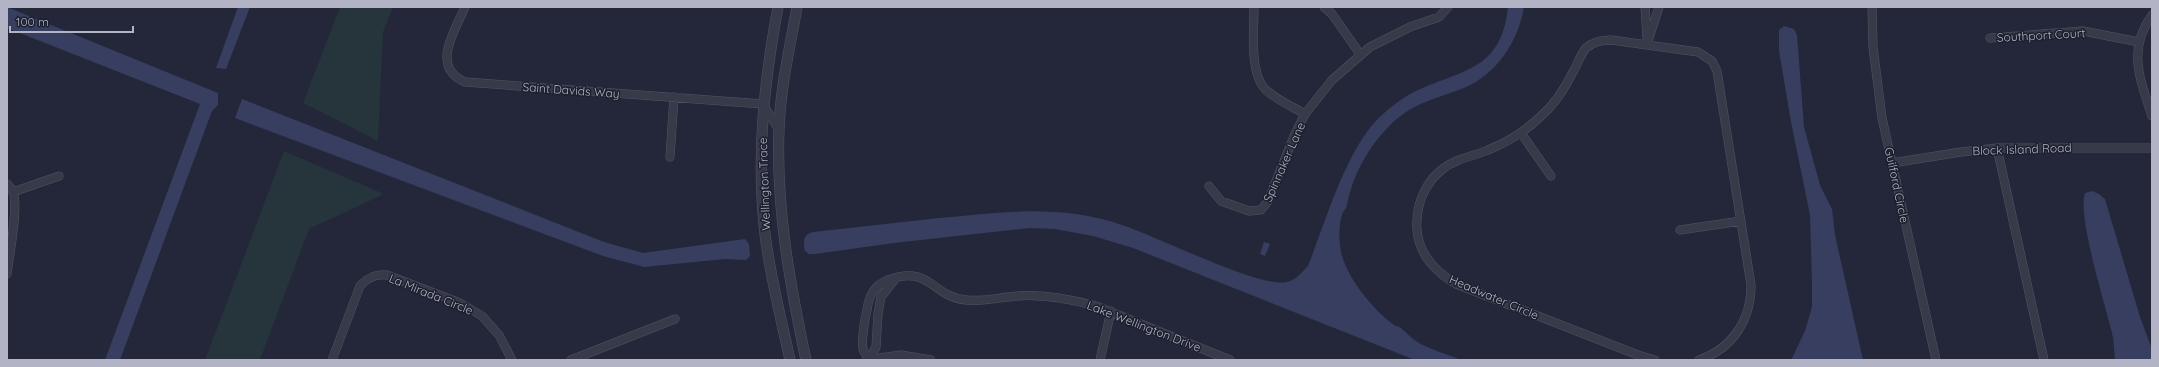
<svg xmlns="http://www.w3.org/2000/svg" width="2159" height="367" font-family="Quicksand,sans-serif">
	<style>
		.green { fill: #26343b }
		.water { fill: #383e5f }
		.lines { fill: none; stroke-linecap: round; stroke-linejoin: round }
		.minor-casing { stroke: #525464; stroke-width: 9 }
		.tertiary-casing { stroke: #525464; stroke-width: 11 }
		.minor { stroke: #373a49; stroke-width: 8 }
		.tertiary { stroke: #373a49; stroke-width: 10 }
		.labels { text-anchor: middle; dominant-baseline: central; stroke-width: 3; stroke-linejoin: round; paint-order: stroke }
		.street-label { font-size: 12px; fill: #b2b4c5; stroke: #1c1f2e }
	</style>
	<rect width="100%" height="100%" fill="#232739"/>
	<path class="green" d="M340,7h53l-10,25 -5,109 -75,-38z
		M284,151l100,43 -75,35 -49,131h-55z"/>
	<path class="water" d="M7,7l211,86v12l-6,6 -92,249h-15l95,-256 -193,-76z
		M238,7h12l-24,62 -10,-1z
		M1508,7h16c-6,35 -27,67 -60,81 -23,9 -47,14 -66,30 -25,21 -45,54 -51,87 -1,3 -2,5 -4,7 -4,9 -4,24 -3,33 2,27 31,63 53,79 2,2 5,2 8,4 6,5 11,11 18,15 13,7 28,11 42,17h-46l-282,-112 -40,-12 -38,-7 -25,-1 -136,15 -79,11h-6l-4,-3c-2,-10 -2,-16 8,-19 42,-5 84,-9 126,-14 64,-6 121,-14 183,7 32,10 139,64 165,57 9,-2 15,-10 21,-16 17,-43 36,-109 66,-143 10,-11 25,-23 38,-30 48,-24 89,-20 96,-86z
		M1784,26l10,3 3,6 7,92 16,58 12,24 3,26 28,125h-72l14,-29 7,-24v-24l-2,-68 -19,-93 -12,-71v-21z
		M242,99l362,143 39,11 102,-14 4,5 1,12 -4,4 -21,-1 -81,8 -41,-11 -368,-138z
		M2092,191l7,3 6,5 35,118 12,32v11h-37c-1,-10 -1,-21 -4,-31 -6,-25 -34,-114 -26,-136z
		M1264,242l6,2 -5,12 -5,-2z"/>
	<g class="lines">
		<defs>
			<path id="minor" d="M465,7c-10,24 -35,60 0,75l298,22 16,26
				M1254,7c0,23 -5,67 12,83 11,10 27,17 39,24
				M1324,7l8,7 28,40
				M1645,7l2,31
				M1872,7l1,40 9,71 54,242
				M2152,15c-25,35 -12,64 0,101
				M1990,38l93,-7 56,11
				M1647,44l12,-37
				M1521,133l30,43
				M1997,148l47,212
				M670,157l4,-60
				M1892,163l69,-11 36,-4h155
				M7,184c2,2 5,5 6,8 6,14 -4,65 -6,82
				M1209,186l12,15 28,10 12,-1 7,-9 27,-67 10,-20 27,-34 38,-33 40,-20 29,-10 9,-10
				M13,192l46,-16
				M1680,230l61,-9
				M869,359c-2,-3 -5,-6 -6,-10 -2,-7 2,-31 4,-39 2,-15 7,-24 21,-30 42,-16 44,17 78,20 17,2 35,-3 52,-4 26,-2 52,3 78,10l134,54
				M332,360l28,-74c8,-9 16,-12 27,-11l73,28 22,13 17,19 13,25
				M571,360l104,-41
				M866,360l35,-5 30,5
				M869,360l7,-13 2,-33 3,-17 15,-19
				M1100,360l11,-49
				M1655,360l-17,-5 -182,-71c-20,-12 -37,-30 -39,-54 -2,-31 13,-59 42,-70 10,-4 20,-6 29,-10 20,-8 38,-19 53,-34 14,-12 24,-28 32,-44 5,-8 7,-17 13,-24 7,-6 16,-8 25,-8l87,12 14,9 5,10 34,214c0,35 -18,63 -52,75"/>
			<path id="tertiary" d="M778,7c-14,76 -22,150 -13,227 5,42 16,84 25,126
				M797,7c-7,40 -17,82 -18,123 -3,78 11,155 27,230"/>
		</defs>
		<use href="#minor" class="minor-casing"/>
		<use href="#tertiary" class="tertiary-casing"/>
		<use href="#minor" class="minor"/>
		<use href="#tertiary" class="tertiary"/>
	</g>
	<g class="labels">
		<g class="street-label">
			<text transform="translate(2041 35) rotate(-3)">Southport Court</text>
			<text transform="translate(571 90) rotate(4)">Saint Davids Way</text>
			<text transform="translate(2022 149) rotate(-2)">Block Island Road</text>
			<text transform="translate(1284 162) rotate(-66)">Spinnaker Lane</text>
			<text transform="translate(764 184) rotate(-92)">Wellington Trace</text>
			<text transform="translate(1897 185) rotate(78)">Guilford Circle</text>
			<text transform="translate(431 294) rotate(22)">La Mirada Circle</text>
			<text transform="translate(1494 297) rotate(23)">Headwater Circle</text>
			<text transform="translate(1144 326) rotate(21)">Lake Wellington Drive</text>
		</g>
	</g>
	<rect width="2159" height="367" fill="none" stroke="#b2b4c5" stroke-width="16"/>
	<path d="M10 26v6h123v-6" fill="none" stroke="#b2b4c5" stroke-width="2"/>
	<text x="16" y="26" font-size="12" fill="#b2b4c5" stroke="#1c1f2e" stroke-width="3" paint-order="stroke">100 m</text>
</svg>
